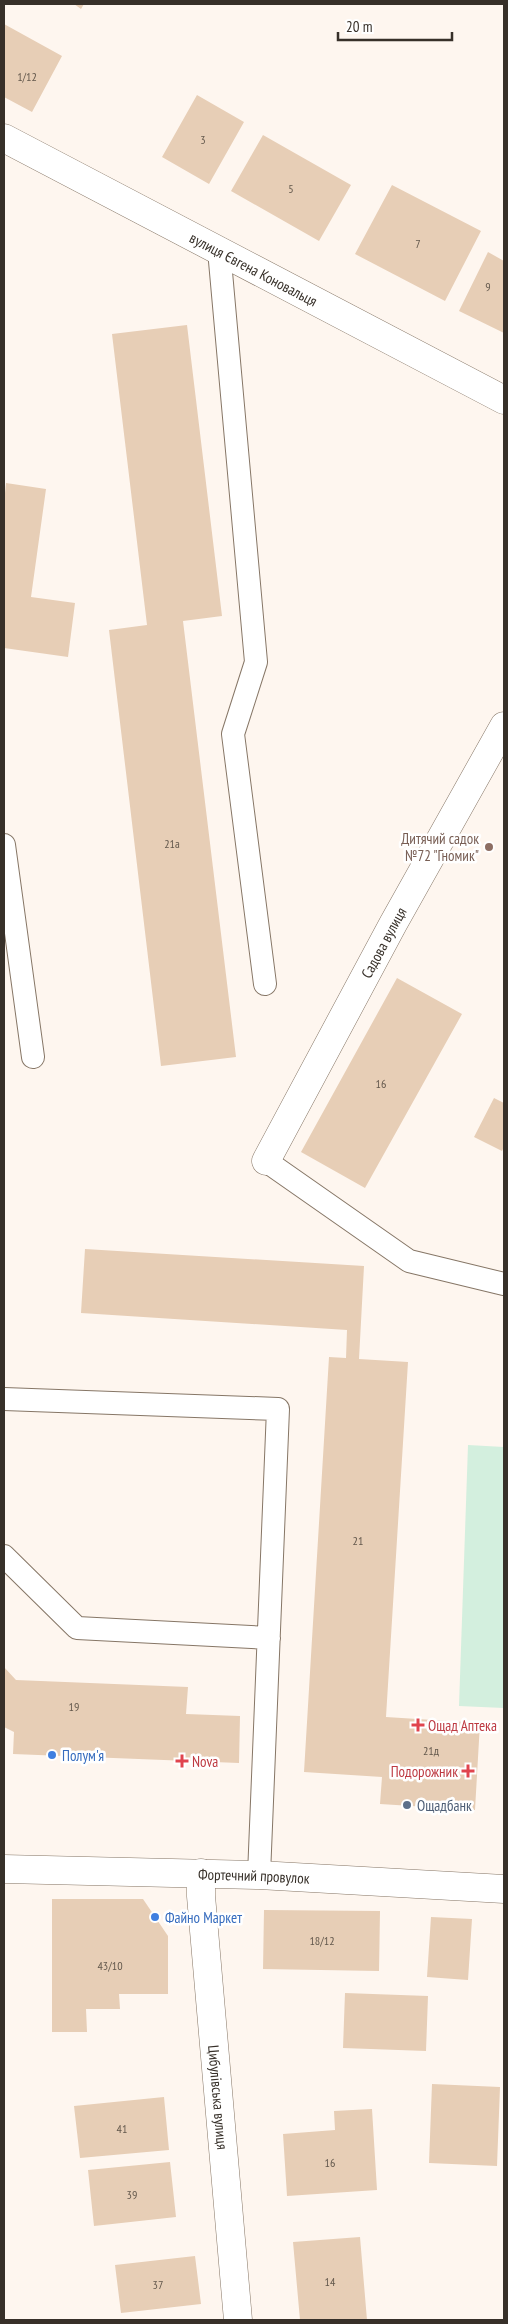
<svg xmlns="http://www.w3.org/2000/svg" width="508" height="2324" font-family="'PT Sans Narrow',sans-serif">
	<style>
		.green { fill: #d3efde }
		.building { fill: #e7ceb6 }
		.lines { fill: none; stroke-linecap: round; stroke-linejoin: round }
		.lane-casing { stroke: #867666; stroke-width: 24 }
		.street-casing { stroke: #867666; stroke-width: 29 }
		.secondary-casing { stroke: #867666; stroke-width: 29 }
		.lane { stroke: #fff; stroke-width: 22 }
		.street { stroke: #fff; stroke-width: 28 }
		.secondary { stroke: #fff; stroke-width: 28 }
		.education-dot { fill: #8d6e63; stroke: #fff; stroke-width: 2 }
		.health-dot { fill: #e0444e; stroke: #fff; stroke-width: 2 }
		.shop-dot { fill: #3f7fe0; stroke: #fff; stroke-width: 2 }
		.service-dot { fill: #5c6f8a; stroke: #fff; stroke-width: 2 }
		.labels { text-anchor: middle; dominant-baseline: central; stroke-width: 5; stroke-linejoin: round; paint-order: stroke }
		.number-label { font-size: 12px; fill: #63584c }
		.street-label { font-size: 15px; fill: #373029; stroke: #fff }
		.education-label { font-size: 15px; fill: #785e54; stroke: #fff; text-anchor: end }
		.health-label { font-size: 15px; fill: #be3a42; stroke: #fff; text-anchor: start }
		.shop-label { font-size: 15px; fill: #366cbe; stroke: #fff; text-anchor: start }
		.service-label { font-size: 15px; fill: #4e5e75; stroke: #fff; text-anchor: start }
	</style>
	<rect width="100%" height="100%" fill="#fef6ef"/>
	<path class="green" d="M468,1445l36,2v261l-45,-2z"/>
	<path class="building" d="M74,4h10l-3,5z
		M4,24l58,32 -30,56 -28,-15z
		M197,95l47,27 -35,62 -47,-27z
		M263,135l88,50 -32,56 -88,-50z
		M392,185l89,46 -36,70 -90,-47z
		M488,252l16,9v72l-45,-22z
		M187,325l35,291 -39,5 53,436 -75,9 -52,-436 38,-5 -35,-291z
		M6,483l40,6 -15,108 44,6 -7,54 -64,-9v-145z
		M397,978l65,36 -97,174 -64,-36z
		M494,1098l10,5v44l-2,4 -28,-14z
		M85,1249l279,17 -5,93 49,3 -22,355 94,6 -5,87 -95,-6 2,-27 -78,-5 25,-415 17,1 1,-28 -266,-17z
		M4,1667l12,13 172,7 -2,27 54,2 -1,47 -226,-9 1,-22 -10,-5z
		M52,1899h91l25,37v58h-49l1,15h-34l1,23h-35z
		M264,1910l116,1 -1,60 -116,-2z
		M431,1917l41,2 -4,61 -41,-3z
		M345,1993l83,3 -2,55 -83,-3z
		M432,2084l68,3 -3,79 -68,-3z
		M164,2097l5,53 -89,8 -6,-52z
		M372,2109l5,81 -90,6 -4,-62 52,-4 -1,-19z
		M170,2162l6,55 -82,9 -6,-56z
		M360,2237l7,83h-67l-7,-78z
		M195,2256l6,48 -80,9 -6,-48z"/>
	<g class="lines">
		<defs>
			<path id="lane" d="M219,250l37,412 -23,72 32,250
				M4,845l29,212
				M266,1161l143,100 95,23
				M4,1399l274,10 -19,466
				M4,1556l73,72 192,10"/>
			<g id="street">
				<path id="s1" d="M4,138l500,262"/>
				<path id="s2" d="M266,1161l127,-237 111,-198"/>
				<path id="s3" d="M201,1873v23l37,424"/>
			</g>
			<g id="secondary">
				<path id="s4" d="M4,1869l255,6 245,14"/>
			</g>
		</defs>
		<use href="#lane" class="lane-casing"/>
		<use href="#street" class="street-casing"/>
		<use href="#secondary" class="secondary-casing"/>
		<use href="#lane" class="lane"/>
		<use href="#street" class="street"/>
		<use href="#secondary" class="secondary"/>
	</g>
	<circle class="education-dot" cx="489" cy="847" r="5"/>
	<g class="health-dot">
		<path d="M415.5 1717.5h5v5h5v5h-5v5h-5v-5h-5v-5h5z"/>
		<path d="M179.5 1753.5h5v5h5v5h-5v5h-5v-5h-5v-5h5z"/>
		<path d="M465.5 1763.5h5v5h5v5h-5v5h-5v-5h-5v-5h5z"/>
	</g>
	<g class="shop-dot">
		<circle cx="52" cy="1755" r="5"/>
		<circle cx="155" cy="1917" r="5"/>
	</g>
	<circle class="service-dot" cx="407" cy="1805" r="5"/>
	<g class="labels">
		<g class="number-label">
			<text x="27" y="76">1/12</text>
			<text x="203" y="139">3</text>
			<text x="291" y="188">5</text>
			<text x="418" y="243">7</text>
			<text x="488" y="286">9</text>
			<text x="172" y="843">21а</text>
			<text x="381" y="1083">16</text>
			<text x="358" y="1540">21</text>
			<text x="74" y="1706">19</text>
			<text x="431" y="1750">21д</text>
			<text x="322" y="1940">18/12</text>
			<text x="110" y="1965">43/10</text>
			<text x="122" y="2128">41</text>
			<text x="330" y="2162">16</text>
			<text x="132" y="2194">39</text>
			<text x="330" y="2281">14</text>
			<text x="158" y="2284">37</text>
		</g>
		<g class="street-label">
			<text stroke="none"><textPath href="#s1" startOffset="282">вулиця Євгена Коновальця</textPath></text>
			<text stroke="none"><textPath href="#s2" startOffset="248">Садова вулиця</textPath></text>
			<text stroke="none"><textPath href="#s4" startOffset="250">Фортечний провулок</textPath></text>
			<text stroke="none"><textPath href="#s3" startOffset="225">Цибулівська вулиця</textPath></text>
		</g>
		<g class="education-label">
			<text x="479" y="838">Дитячий садок<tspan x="479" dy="17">№72 "Гномик"</tspan></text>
		</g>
		<g class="health-label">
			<text x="428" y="1725">Ощад Аптека</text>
			<text x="192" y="1761">Nova</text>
			<text x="458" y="1771" text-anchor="end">Подорожник</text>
		</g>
		<g class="shop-label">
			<text x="62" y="1755">Полум'я</text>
			<text x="165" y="1917">Файно Маркет</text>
		</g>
		<g class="service-label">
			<text x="417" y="1805">Ощадбанк</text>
		</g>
	</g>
	<rect width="508" height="2324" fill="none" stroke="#373029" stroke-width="10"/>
	<path d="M338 32v8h114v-8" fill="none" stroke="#373029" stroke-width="2.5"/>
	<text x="346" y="32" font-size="15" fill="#373029" stroke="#ffffff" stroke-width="4" paint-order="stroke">20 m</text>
</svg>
